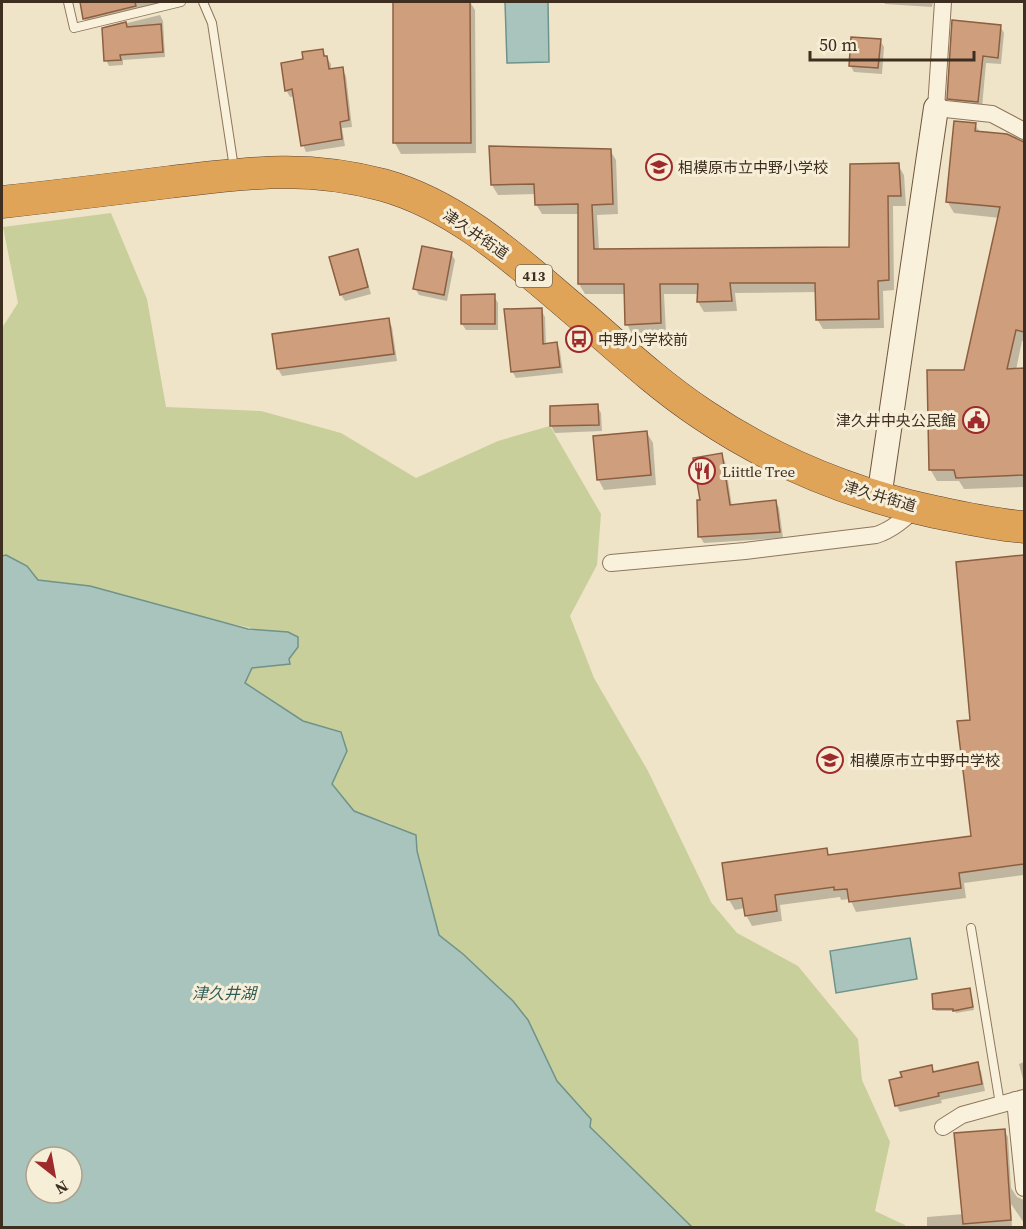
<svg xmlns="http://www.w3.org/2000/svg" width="1026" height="1229" font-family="'Source Serif 4','Noto Sans JP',serif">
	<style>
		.green { fill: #c9cf9b }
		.water { fill: #a9c4bc; stroke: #6f938a; stroke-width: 1.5; fill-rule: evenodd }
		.shadow { fill: #0003 }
		.building { fill: #cf9f7d; stroke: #8d5f41; stroke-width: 1.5 }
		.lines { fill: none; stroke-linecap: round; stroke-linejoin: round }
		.lane-casing { stroke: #8d765c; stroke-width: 10 }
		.street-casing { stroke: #8d765c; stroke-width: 18 }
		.secondary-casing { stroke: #6f573f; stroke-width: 26 }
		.highway-casing { stroke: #5b4430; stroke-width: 33 }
		.lane { stroke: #faf1dc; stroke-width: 8 }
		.street { stroke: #faf1dc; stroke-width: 16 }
		.secondary { stroke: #faf1dc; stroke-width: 24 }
		.highway { stroke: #e0a458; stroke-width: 32 }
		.labels { text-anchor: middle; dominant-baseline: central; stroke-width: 6; stroke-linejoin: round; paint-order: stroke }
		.shield { fill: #f7eed8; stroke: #756857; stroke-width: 1.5 }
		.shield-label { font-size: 14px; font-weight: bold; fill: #3d2e20 }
		.poi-label { font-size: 15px; fill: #3d2e20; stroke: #f7eed8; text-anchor: start }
		.street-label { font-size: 15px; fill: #3d2e20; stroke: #f7eed8 }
		.water-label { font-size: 16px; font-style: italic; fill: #2f5d5a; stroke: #f7eed8 }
	</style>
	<rect width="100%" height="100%" fill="#f0e4c8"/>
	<path class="green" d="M111,213l36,86 19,108 95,4 80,22 75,45 82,-37 52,-15 51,88 -4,51 -27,51 24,62 54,93 63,131 26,31 61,33 60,73 4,41 28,62 -15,69 30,14 1,2h-214l-102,-100 -33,-46 -29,-61 -89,-84 -22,-85 -26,-27 -37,-13 -22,-27 15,-32 -102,-69 7,-15 37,-32 -140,-30 -59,-20 -52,-6 -32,-24h-4v-228l16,-25 -15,-76z"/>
	<path class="water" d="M505,2h43l1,60 -42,1z
		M6,555l21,11 11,14 52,6 158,43 40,3 10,5v10l-9,12 1,5 -38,4 -7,15 58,38 38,11 6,19 -15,33 22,27 62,24 1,16 22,84 24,19 50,47 15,19 29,61 34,38 -1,8 102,100h-690v-671zM36,1157h36v36h-36z
		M910,938l7,41 -81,14 -6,-42z"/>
	<path class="shadow" d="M82,2h101l-93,25 -5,-8z
		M395,2h75l5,8 1,143 -75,1 -6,-11z
		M884,2h49l-1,5 -47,-3z
		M160,15l3,6 2,36 -42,3v5l-14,1 -3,-6 -3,-31z
		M1000,26l4,7 -3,31 -15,-1 -4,45 -29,-3 -4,-7z
		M880,40l4,7 -2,27 -28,-2 -4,-7z
		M322,51l9,13v6l11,-1 4,7 6,51 -10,1 3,18 -39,6 -3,-7 -8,-49 -5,1 -4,-7 19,-29z
		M975,124l5,9 44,11v197h-2l-6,29h8v117l-60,2 -5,-8h-22l-7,-12 36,-98 34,-153 -46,-5 -7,-12z
		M491,148l119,2 6,10 2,54 -21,1 2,35 251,-2 48,-83 6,10 2,31h-13l1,84 -11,1 1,37 -61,1 -6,-10v-27l-82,1 2,18 -33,1 -6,-10 1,-8h-35l2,39 -34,1 -5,-10 -2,-30h-40l-6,-10 1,-70h-38l-6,-10v-10l-38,1 -6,-10z
		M357,251l4,7 10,36 -26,7 -4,-6 -10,-36z
		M451,253l4,7 -8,41 -28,-6 -4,-7z
		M494,296l4,7v27h-32l-4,-6z
		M541,310l4,7 1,28 11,-1 3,7 3,22 -47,5 -4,-7z
		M388,320l4,7 5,34 -115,15 -4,-7z
		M597,406l4,7 1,18 -47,2 -4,-7z
		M647,433l6,10 3,42 -52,5 -6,-11z
		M721,455l4,6 7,45 43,-5 4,7 4,30 -79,5 -4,-6 1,-35z
		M1024,557v318l-60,8 2,15 -110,14 -6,-13 -9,1 -1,-3 -60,8 2,16 -30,5 -6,-11 -1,-7 -10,2 -6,-10 97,-50 3,6 144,-18 -1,-117 -15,-158z
		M969,989l5,21 -18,3 -1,-2h-19l-2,-3z
		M1024,1062v21l-5,-19z
		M977,1064l4,7 4,20 -44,9 1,3 -42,9 -4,-7 8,-27 27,-11 4,6z
		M1004,1130l4,7 3,51 6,9 7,3v23l-13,-19 1,24h-85v-11l37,-3z"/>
	<path class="building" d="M80,2h55l1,4 -53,13z
		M393,2h77l1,141h-78z
		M952,20l49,5 -3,33 -15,-2 -5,46 -31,-3z
		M126,22l1,5 34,-3 2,28 -43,3 1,5 -17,1 -2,-33z
		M851,37l30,2 -3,29 -29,-2z
		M323,49l1,7h3l2,13 14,-2 6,53 -9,2 2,17 -41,7 -9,-57 -7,2 -4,-28 22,-4 -1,-7z
		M954,121l22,2 -1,8 32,3 17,8v190l-8,-2 -9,39 17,-1v107l-68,3 -2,-8h-25l-2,-100h37l36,-163 -54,-5z
		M489,146l122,3 2,55 -21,1 2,44 255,-2 1,-83 49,-1 2,33h-13l1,84 -11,1 1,38 -63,1 -1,-37h-85l2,18 -35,1 1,-18h-38l1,39 -36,2 -1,-41h-46v-80l-43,1 -1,-21 -43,1z
		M422,246l30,6 -8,43 -31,-6z
		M358,249l10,38 -28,8 -11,-38z
		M495,294v30h-34v-29z
		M542,308l1,36 14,-2 3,25 -49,5 -7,-63z
		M389,318l5,36 -117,15 -5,-35z
		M598,404l1,21 -49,1v-20z
		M647,431l4,44 -54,5 -4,-44z
		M722,453l8,52 46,-5 4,32 -82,5 -1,-37h3l-7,-42z
		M1024,555v309l-65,9 2,15 -112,14 -2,-13 -13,1v-3l-59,8 2,16 -32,5 -3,-18 -15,2 -5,-37 105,-15 1,7 143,-19 -14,-115 13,-1 -14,-158z
		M970,988l3,19 -20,4v-2h-20l-1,-15z
		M978,1062l4,22 -44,9 1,3 -44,10 -6,-26 13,-3 -2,-5 32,-7 1,7z
		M1005,1129l6,91 -48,4 -9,-91z"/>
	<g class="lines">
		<defs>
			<path id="lane" d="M68,2l6,26 107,-26
				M203,2l9,21 22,145
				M971,928l29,176"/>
			<path id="street" d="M943,2l-7,106 56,6 32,17
				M611,563l134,-12 131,-16c16,-5 28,-16 40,-27
				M1015,1100l9,88
				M943,1127l19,-12 62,-17"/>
			<path id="secondary" d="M879,498l57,-390"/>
			<path id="highway" d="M2,202c56,-6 112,-13 168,-20 78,-9 135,-18 213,3 79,22 140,82 201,133 38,33 76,68 118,96 71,48 150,80 233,98 30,6 60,13 89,15"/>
		</defs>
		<use href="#lane" class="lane-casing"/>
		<use href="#street" class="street-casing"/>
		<use href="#secondary" class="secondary-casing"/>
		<use href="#highway" class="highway-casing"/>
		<use href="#lane" class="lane"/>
		<use href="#street" class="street"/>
		<use href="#secondary" class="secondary"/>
		<use href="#highway" class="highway"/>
	</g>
	<defs>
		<symbol id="school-ring" viewBox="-11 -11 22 22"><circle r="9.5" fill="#f7eed8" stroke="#9e2a2b" stroke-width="1.5"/><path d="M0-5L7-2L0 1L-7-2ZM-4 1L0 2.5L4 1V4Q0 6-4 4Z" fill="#9e2a2b"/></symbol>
		<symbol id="bus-ring" viewBox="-11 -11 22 22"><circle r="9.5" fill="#f7eed8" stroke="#9e2a2b" stroke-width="1.5"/><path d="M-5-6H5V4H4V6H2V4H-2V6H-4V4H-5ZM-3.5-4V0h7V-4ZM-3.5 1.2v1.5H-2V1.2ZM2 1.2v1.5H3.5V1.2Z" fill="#9e2a2b"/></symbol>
		<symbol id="civic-ring" viewBox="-11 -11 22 22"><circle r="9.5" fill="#f7eed8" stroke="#9e2a2b" stroke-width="1.5"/><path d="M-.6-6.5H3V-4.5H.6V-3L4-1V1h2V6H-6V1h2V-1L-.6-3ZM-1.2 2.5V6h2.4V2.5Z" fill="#9e2a2b"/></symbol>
		<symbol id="restaurant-ring" viewBox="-11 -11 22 22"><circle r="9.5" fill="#f7eed8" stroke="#9e2a2b" stroke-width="1.5"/><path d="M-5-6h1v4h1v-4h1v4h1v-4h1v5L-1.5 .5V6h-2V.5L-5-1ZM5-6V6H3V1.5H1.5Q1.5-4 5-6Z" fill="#9e2a2b"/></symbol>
	</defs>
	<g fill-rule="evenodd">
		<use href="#school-ring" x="644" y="152" width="30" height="30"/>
		<use href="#bus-ring" x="564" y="324" width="30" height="30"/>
		<use href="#civic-ring" x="961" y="405" width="30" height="30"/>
		<use href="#restaurant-ring" x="687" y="456" width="30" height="30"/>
		<use href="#school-ring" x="815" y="745" width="30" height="30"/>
	</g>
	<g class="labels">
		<rect class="shield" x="516" y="265" width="36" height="22" rx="4.5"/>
		<g class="shield-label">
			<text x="534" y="276">413</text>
		</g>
		<g class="poi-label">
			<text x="678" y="167">相模原市立中野小学校</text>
			<text x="598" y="339">中野小学校前</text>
			<text x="956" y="420" text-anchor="end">津久井中央公民館</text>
			<text x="722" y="471">Liittle Tree</text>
			<text x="850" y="760">相模原市立中野中学校</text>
		</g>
		<g class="street-label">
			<text transform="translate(476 234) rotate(34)">津久井街道</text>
			<text transform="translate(880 496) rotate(16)">津久井街道</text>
		</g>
		<g class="water-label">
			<text x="224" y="993">津久井湖</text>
		</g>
	</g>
	<rect width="1026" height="1229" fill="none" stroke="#3d2e20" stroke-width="6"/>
	<g transform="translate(54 1175) rotate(149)"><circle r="28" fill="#f7eed8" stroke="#ada18e" stroke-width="1.5"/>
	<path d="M0-4.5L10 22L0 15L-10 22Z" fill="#9e2a2b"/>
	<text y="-9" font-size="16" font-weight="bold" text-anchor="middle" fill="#3d2e20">N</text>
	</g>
	<path d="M810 51v9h164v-9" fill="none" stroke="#3d2e20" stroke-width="3"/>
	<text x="819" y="51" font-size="18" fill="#3d2e20" stroke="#f7eed8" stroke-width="4.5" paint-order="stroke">50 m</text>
</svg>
